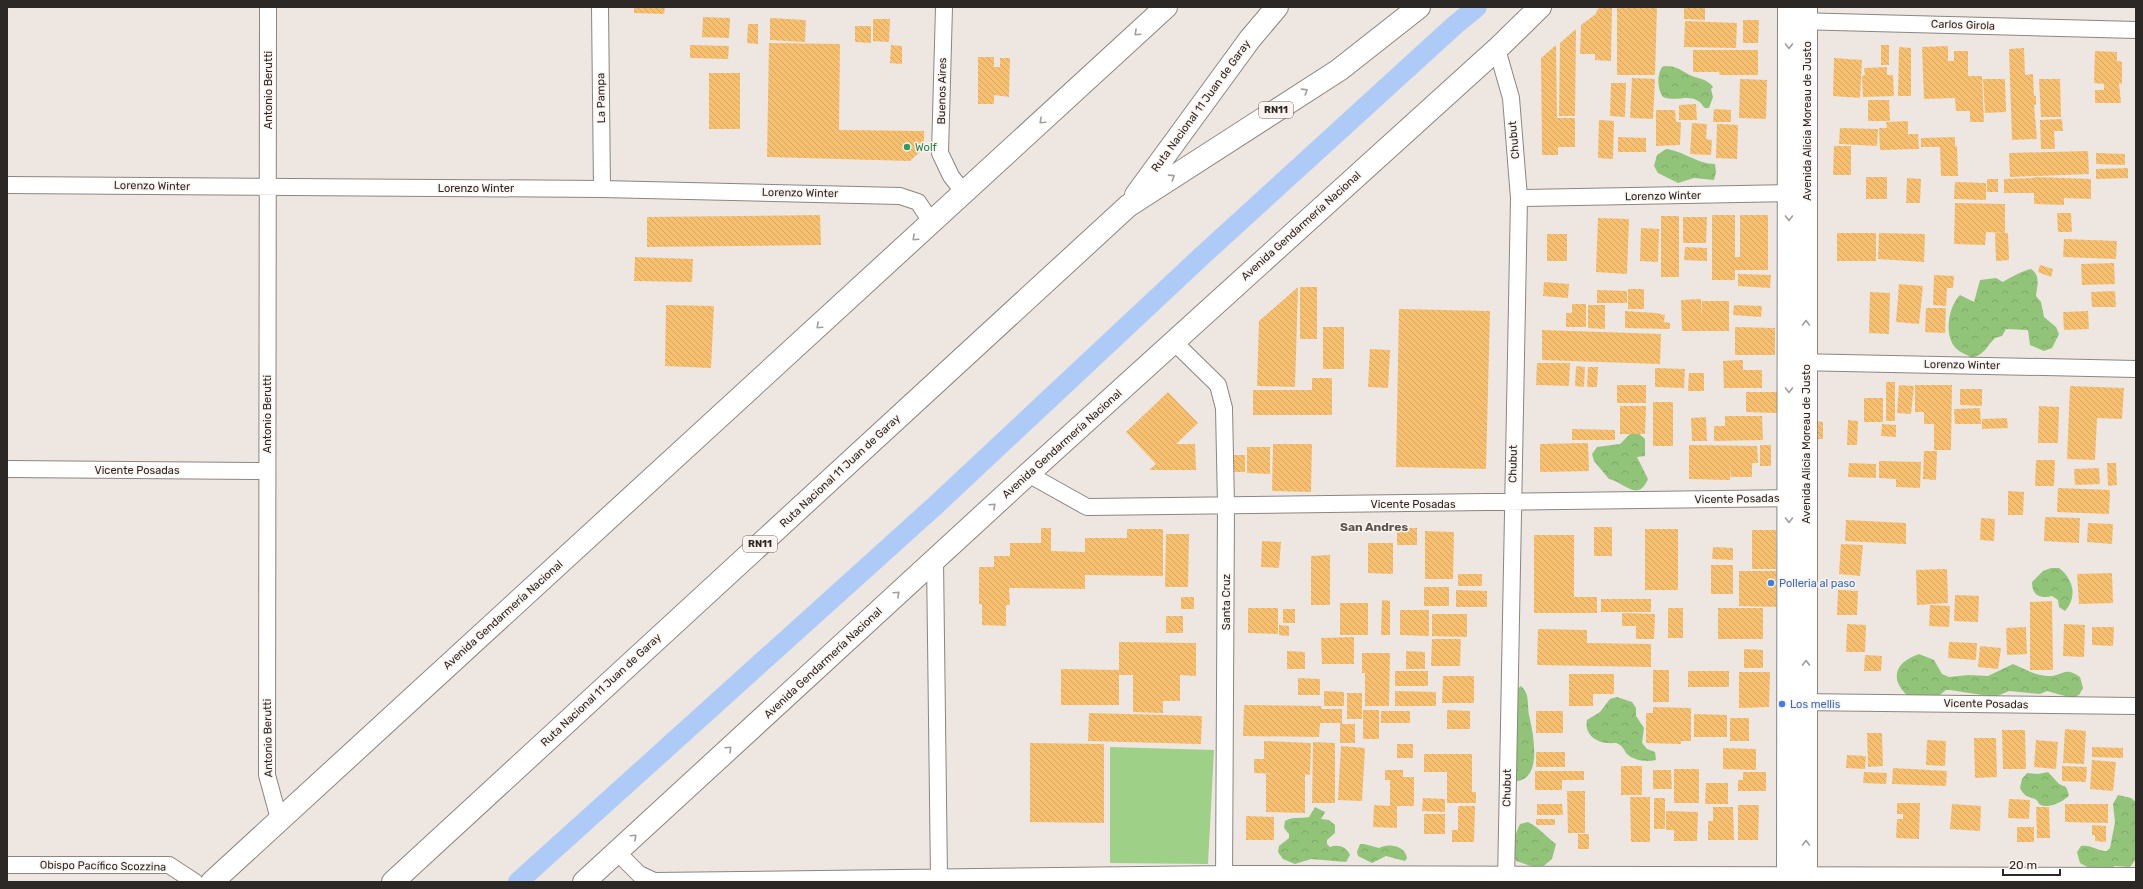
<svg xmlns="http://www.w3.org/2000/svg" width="2143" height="889" font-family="Rubik,sans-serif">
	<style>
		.grass { fill: #9fd088 }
		.forest { fill: url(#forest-crowns) }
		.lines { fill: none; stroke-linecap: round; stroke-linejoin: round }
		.canal { stroke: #aecbf7; stroke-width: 20 }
		.building { fill: url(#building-back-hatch) }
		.minor-casing { stroke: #8c8581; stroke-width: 18 }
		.secondary-casing { stroke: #8c8581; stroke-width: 24 }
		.trunk-casing { stroke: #8c8581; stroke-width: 24 }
		.minor { stroke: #fff; stroke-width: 16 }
		.secondary { stroke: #fff; stroke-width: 22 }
		.trunk { stroke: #fff; stroke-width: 22 }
		.oneway { stroke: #a09e9d }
		.leisure-dot { fill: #2e9e5b; stroke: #fbf3ef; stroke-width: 1.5 }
		.shop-dot { fill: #3f7fe0; stroke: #fbf3ef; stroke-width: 1.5 }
		.labels { text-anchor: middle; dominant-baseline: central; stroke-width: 3; stroke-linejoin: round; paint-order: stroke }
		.shield { fill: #fbf3ef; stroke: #696562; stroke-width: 1 }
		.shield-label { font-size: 10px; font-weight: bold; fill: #2b2826 }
		.street-label { font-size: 11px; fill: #2b2826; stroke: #fbf3ef }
		.leisure-label { font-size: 11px; fill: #27864d; stroke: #fbf3ef; text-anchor: start }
		.shop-label { font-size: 11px; fill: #366cbe; stroke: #fbf3ef; text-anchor: start }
		.neighbourhood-label { font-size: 12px; font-weight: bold; fill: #5b5450; stroke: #fbf3ef }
	</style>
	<defs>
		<pattern id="forest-crowns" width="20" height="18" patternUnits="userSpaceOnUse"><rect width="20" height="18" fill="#91c479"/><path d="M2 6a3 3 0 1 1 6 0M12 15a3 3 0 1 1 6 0" fill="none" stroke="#7da868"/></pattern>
		<pattern id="building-back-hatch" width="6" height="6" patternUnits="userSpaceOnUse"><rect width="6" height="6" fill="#f7c071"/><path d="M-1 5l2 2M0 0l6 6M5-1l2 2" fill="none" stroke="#d4a562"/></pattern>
	</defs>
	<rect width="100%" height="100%" fill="#eee6e1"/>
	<path class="grass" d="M1110,747l104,3 -6,114 -98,-1z"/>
	<path class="forest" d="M1665,66c11,0 14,3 23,8 9,5 19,4 25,13l-2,2 2,8 -4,11h-4c-3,-2 -3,-5 -7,-7 -10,-7 -22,1 -35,-4 -6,-8 -6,-22 -1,-30z
		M1666,149c18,2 31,15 49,15l1,8 -2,8 -20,-2 -16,5 -20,-10 -4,-7 3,-11z
		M2031,269c10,7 6,16 5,27l5,6 3,15 12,10 3,7 -7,14 -8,3 -14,-6 -2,-15 -22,-1 -4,7 -7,2c-9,9 -10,16 -23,20 -6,-4 -14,-6 -18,-12 -10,-14 -5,-40 6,-51l14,7 6,-22 16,-2 7,4c6,-4 21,-12 28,-13z
		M1631,433l8,1 6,5v17l-8,1 11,22c-10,24 -24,3 -39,0l-15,-18 -2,-7 5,-7 23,-3z
		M2051,568h8c14,11 19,28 6,43l-6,-4 -1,-7 -6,-4c-13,3 -20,-1 -20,-14l11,-11z
		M1919,654l15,6 8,14 7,3 20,-2 19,1 25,-12c12,5 21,11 34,12 15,1 17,-11 33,1l3,11 -4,7 -7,3 -25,-7 -7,3 -31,-3 -14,6 -45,-7h-4l-9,7 -29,-1c-19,-17 -13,-34 11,-42z
		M1521,686c9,8 6,18 8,29 4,18 14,63 -12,66l-4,-15 2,-75z
		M1617,697l15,5 4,6v8l8,12 -2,15 5,6 8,3 1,8c-9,2 -23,1 -30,-7 -2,-3 -3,-7 -8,-9 -2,-2 -5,0 -9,-1 -13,0 -25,-9 -22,-23l13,-8 10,-13z
		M2048,772l11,12 7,3 3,8c-4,6 -20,14 -28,10 -3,-1 -3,-5 -6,-6 -7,-2 -12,-4 -15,-11l2,-9 5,-6 11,1z
		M2118,795l13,3 5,4v57l-6,8 -15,-1 -7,3 -15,1 -13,-7 -3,-11 4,-6c9,-2 17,5 26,5l3,-3 5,-26 -2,-18z
		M1315,807l10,5 -4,7 8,1 6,5v8l-8,7v4l3,3c9,-3 16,0 20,8l-4,7 -35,-3 -16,5 -12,-5 -5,-7 1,-6 10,-8v-4l-5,-6 1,-7c8,-5 16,-2 24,-4z
		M1528,822c12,6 18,15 28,22l-4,15 -12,10 -24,-8c-5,-14 -2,-24 4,-37z
		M1360,844h4l15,4c9,-5 26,-3 28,10l-2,3 -19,-5 -14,7 -14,-7 -1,-4z"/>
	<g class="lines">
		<path class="canal" d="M518,882l419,-378 267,-250 251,-229 22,-18"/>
	</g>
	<path class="building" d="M634,7h31l-1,7 -30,-1z
		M1601,7h11l-1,54 -16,-1v-6h-15l1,-29 15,-11 1,-4z
		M1617,7h40l-2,68h-38z
		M1684,7h21v13l-21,-1z
		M703,17l27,1 -1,20 -27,-1z
		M770,18l36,2 -1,22 -35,-2z
		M873,19h17l-1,23 -16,-1z
		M1743,20h16l-1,23h-15z
		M1685,21l52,2 -1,25 -52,-1z
		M748,24h10v20l-11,-1z
		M855,26h16v17l-16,-1z
		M1576,29l-1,87h-16l1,-73z
		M769,43l71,1 -1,86 85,1v17l-14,13 -143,-4z
		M690,45l39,1 -1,13 -38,-1z
		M891,45l11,1v18l-12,-1z
		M1556,45l1,73h18v29h-17v8h-16l-1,-97z
		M1881,45h8v20h-8z
		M1948,46v15h6v-10h14v25h14l2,46h-14v-11h-14l-1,-13 -31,1 -2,-52z
		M1899,47l12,1v48h-13z
		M2024,48l1,27 8,-1 1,22h2v9h-2l3,34 -25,1 -3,-91z
		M1693,50h65v25h-38l-1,-3h-26z
		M2095,51l22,1v9l5,1v22l-3,-1 2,20h-26v-13h9v-6l-10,-1z
		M978,57h16v10h6v-9h10l-1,39 -15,-2v9h-16z
		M1834,58l28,2 -2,38 -27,-2z
		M1887,67v8h6l1,21 -31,1 -1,-21 3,-1 -1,-7z
		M709,73h31v56h-31z
		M1632,78l23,1 -2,40 -23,-1z
		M1740,79l27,1 -1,39 -27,-1z
		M1983,79h22l1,33 -21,1z
		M2039,79h21l1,38h-20z
		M1611,83h15l-1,34 -15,-1z
		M1868,100h21l1,21h-22z
		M1696,104l1,16h-18v-15z
		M1714,109l17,1v12h-18z
		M1656,110h19l1,12h5l-1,23 -24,1z
		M2062,119l1,12h-9l1,18h-14l-1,-29z
		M1599,120l15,1 -1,38 -15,-1z
		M1908,121v13h10l1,15 -39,1 -1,-22h8l-1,-6z
		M1692,123l15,1 -1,15 6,1 -1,15 -21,-1z
		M1717,124l21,1 -1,34 -21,-1z
		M1840,128l38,1 -1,17 -38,-2z
		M1618,137l28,1v14h-28z
		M1955,137v9h2l1,30h-17l-1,-29h-19v-9z
		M1834,146h17v29h-18z
		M2088,151l1,23 -79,3 -1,-24z
		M2096,153l29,1v11l-29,-1z
		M2128,168v10l-32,1v-10z
		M1866,177h21v22h-21z
		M2034,177l57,2v20l-27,-1v7l-30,-1v-11h-30v-14l30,-1v7z
		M1907,178l14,1 -1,24h-14z
		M1987,179h11v13h-11z
		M1955,182l31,1v17l-32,-1z
		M1955,203l50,1v29l-19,-1 -1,13 -31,-1z
		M2057,213h14l1,19h-14z
		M820,215l1,30 -174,2v-30z
		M1712,215h23v42h5v-42h28v55h-33v10h-23z
		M1661,216h18v61h-18z
		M1683,217h24l-1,26h-23z
		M1598,218l31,1 -2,55 -31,-2z
		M1641,228l18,1 -1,33 -18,-1z
		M1837,233h39v28h-39z
		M1879,233l46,1 -1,28 -46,-3z
		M1995,233h13l1,27 -13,1z
		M1547,234h20v27h-20z
		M2064,239l53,2 -1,18 -53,-2z
		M1685,247l22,1v13l-23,-1z
		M635,257l58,2 -1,23 -58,-1z
		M2114,263l1,21 -33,1 -1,-21z
		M2040,265l13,4 -2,8 -13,-5z
		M1738,274l33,1 -1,13 -32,-2z
		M1934,275l20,1 -1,12h-6l-1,18 -13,-1z
		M1544,282l25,2 -1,14 -25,-2z
		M1899,284l24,2 -4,38 -23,-2z
		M1298,287l-3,100 -38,-1 2,-65z
		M1300,287h17v52h-17z
		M1628,289h16v20h-16z
		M1597,290l30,1v12h-30z
		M2115,291l1,16h-24l-1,-15z
		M1870,292l20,1 -1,41 -20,-1z
		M1701,299l1,20v-18h27v30h-47l-1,-31z
		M1572,304h14v23h-20v-14h6z
		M666,305l48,1 -3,62 -46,-2z
		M1588,305h17v24l-17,-1z
		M1734,305l28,1 -1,11 -28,-2z
		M1926,308h20l-1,25 -20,-1z
		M1399,309l91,2 -4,158 -90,-2z
		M1625,311l31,2 9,2 -1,7 6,1v6l-45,-1z
		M2088,311l1,18 -25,1 -1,-18z
		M1323,327h21v42h-21z
		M1735,327l40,1v27h-40z
		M1542,330l119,4 -1,30 -118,-4z
		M1370,349l20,1 -2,38 -20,-1z
		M1743,360v10h19v18h-38l-1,-27z
		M1537,363h33l-1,23 -33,-1z
		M1576,366l9,1 -1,20 -9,-1z
		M1588,367h10l-1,20h-10z
		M1655,368l30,1 -1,19 -29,-1z
		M1689,373h15v18h-16z
		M1312,378h20v37h-79v-25h59z
		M1886,382h9v39h-9z
		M1617,385h29v18h-29z
		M1899,385l15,1 -3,28 -14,-1z
		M1915,385h37l-1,65h-17v-26h-10v-12h-9z
		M2070,386l54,2 -2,31 -25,-1 -2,42 -28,-1z
		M1960,389h22v17l-22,-1z
		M1168,392l30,31 -22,21h19l1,26h-47l7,-6 -30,-32z
		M1746,392h33l-1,21 -32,-1z
		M1864,398h19v24h-19z
		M1653,402h20v44h-20z
		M1620,406h26l-1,28h-25z
		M2039,406l20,1 -1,36h-20z
		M1980,408l1,16h-26l-1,-15z
		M1725,416h37l1,24 -49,1v-15h11z
		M1706,417l1,24h-15l-1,-23z
		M2007,418l1,10 -26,1v-10z
		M1848,420l10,1 -1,24h-10z
		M1815,421l8,1v17h-8z
		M1882,424l14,1v12l-15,-1z
		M1572,429l43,1v10h-43z
		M1588,443l1,28 -49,1v-28z
		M1273,444h39l-1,48 -39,-1z
		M1689,445l68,1 1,17h-6v14h-21v-13l-1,16 -41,-1z
		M1760,445h11v21h-11z
		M1247,447h23v27l-23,-1z
		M1924,451h13l-1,29 -13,-1z
		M1231,455h14v17h-14z
		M2036,460h19l-1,26h-19z
		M1879,461l42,1 -1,26 -24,-1v-8l-17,-1z
		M1849,463l27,1v14l-28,-1z
		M2107,463h9l1,22 -9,1z
		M2099,468l1,16 -25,1 -1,-16z
		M2058,488l52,2 -1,24 -52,-2z
		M2008,491l16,1 -1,23h-15z
		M2045,517l35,1 -1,25 -35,-2z
		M1981,518l14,1 -1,22 -14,-1z
		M1846,520l60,3v21l-61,-3z
		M2088,523l25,1 -1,20 -25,-2z
		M1594,527h18v29h-18z
		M1041,528h10v23l34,1v-14h42v-9h36v47l-78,-1v14l-76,-1 1,17h-4v21l-24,-1v-21h-3v-37h15v-11h16v-13h31z
		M1397,528h20v17h-20z
		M1645,529h33v61h-33z
		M1752,530h24v39h-24z
		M1425,531l29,1 -1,47h-28z
		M1166,534h23l-1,53h-23z
		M1534,535h40v62h23v16h-63z
		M1262,541l19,1 -2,26 -18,-1z
		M1368,543h25v31l-25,-1z
		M1841,544l22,1 -3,31 -21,-2z
		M1713,547l20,1v12l-21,-1z
		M1330,555v50h-19v-49z
		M1711,565h22v29h-22z
		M1947,569l1,34 -31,2 -1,-35z
		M1739,571h37v36l-37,-1z
		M2112,573l1,30 -34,1 -2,-30z
		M1458,574h24v12h-24z
		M1424,587h25v19h-25z
		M1456,590l31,1v16h-31z
		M1838,590l20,1 -1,24h-20z
		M1955,595l24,1 -1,26 -24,-1z
		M1181,597h13v12h-13z
		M1601,599h50v13h-50z
		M1382,600l8,1v34h-9z
		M2052,601l1,69h-23v-68z
		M1340,603h28v32h-28z
		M1930,605l20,1 -1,21 -20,-1z
		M1248,608h30v26l-30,-1z
		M1668,608h15v30h-15z
		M1718,608h45v31h-45z
		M1283,609h12v14h-12z
		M1400,610h29v26l-29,-1z
		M1622,613l33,1 -1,25h-18v-13h-14z
		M1432,614h35v23l-35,-1z
		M1166,616h17v17h-17z
		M1847,624l19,1 -1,27h-19z
		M2064,624l21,1 -1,32 -21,-1z
		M1279,625l10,1v10l-10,-1z
		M2026,627l1,27 -20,1 -1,-27z
		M2092,627h22l-1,19 -21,-1z
		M1538,629l49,1v13l64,1v23l-114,-2z
		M1354,637v27h-32l-1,-26z
		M1432,639h29l-1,27h-29z
		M1119,642l77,1v33l-16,-1v26h-17v12l-30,-1v-37h-14v30h-58v-36l58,1z
		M1949,642l28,1 -1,17 -28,-2z
		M1980,646l21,2 -3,21 -20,-2z
		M1744,649l19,1v18h-19z
		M1287,651l18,1v17h-18z
		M1406,651l19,1v17h-19z
		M1362,653h28l-1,53h-24v-33h-3z
		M1865,655l17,1 -1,15h-17z
		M1653,670h16v32h-16z
		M1395,671h33v15h-33z
		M1688,671h41v16h-41z
		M1739,672h31l-1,35 -30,1z
		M1569,674h45v20h-21v12h-24z
		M1443,676h31v27h-32z
		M1298,678l22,1v16h-22z
		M1324,691l20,1v14h-20z
		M1395,691l41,1v14h-41z
		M1347,693h15v26h-15z
		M1244,705l78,1 -1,3h21v15h13v19h-15v-20h-20l-1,14 -76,-1z
		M1653,707l38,1v33h-10v3l-35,-1v-30h7z
		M1363,710h16v29h-16z
		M1447,710l23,1v18h-23z
		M1381,711h29v12h-29z
		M1536,711h27v22h-27z
		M1089,713l113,3 -1,28 -113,-3z
		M1694,714l33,1v22h-33z
		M1730,718h19v23h-19z
		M2065,729l21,2 -2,33 -21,-1z
		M2002,730h23l1,39h-23z
		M1867,733h15l1,33 -15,1z
		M1974,738h22l1,39 -22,1z
		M1927,740l19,1 -1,25 -19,-1z
		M2036,740l22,2 -2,27 -22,-2z
		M1264,741l47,2 -1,32 -5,-1v39l-39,-1v-38h13l-25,-1v-14h10z
		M1313,742l22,1v60h-23z
		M1030,743l74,1v79l-74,-1z
		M1397,744h16v14h-16z
		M1341,746l24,2 -3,53 -24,-1z
		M2092,747l31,1v10l-31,-1z
		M1723,748l33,1v21l-33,-1z
		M1536,752h29v15h-29z
		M1424,754h48v38h4v11h-29v-33v2h-23z
		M1847,755l19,1 -1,13 -19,-1z
		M2092,760l24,2 -3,29 -23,-2z
		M1621,766h21v29h-21z
		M2062,766l25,1 -1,15 -24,-1z
		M1893,768l54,3 -1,15 -54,-2z
		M1674,769h25v34h-25z
		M1385,770h18v7h11v29h-17v22l-24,-1 1,-22 16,1v-26h-5z
		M1653,770h18l1,19h-19z
		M1535,771h49v9h-22v10h-27z
		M1743,772h23v19h-28v-11h5z
		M1864,772l23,1 -1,11 -23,-1z
		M1706,783h22v21h-23z
		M1567,791h18v42h-17z
		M1630,797h20v45h-19z
		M1423,798l22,1v13l-23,-1z
		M1654,798h11v31h-11z
		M2009,799l21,1 -1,19 -21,-1z
		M1897,803h23l-1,36 -23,-1 1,-19h6v-5h-6z
		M1537,804h25l1,11h-26z
		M1952,804l29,2 -1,25 -30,-2z
		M2065,804h43v19l-43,-1z
		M1738,805h21l-1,35h-20z
		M1458,806h17l-1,36h-22v-12h6z
		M1713,807h20l1,33h-26v-19h5z
		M2036,807h13l1,31h-13z
		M1666,811l32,1 -1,29h-23v-11h-8z
		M1424,814h21v20h-21z
		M1246,816l28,1v23h-28z
		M1536,819h19v6h-19z
		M2092,825l14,1v16l-11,-1v-6h-3z
		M2017,827h17v15h-17z
		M1578,834h11v15h-11z"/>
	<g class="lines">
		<defs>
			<path id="minor" d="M268,7l-1,768 12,44
				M600,7l2,182
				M944,7l-4,146 11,23 13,17
				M1796,21l340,9
				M1497,49l14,49 8,100 -13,684
				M7,185l595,4 298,7 18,6 14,21
				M1519,198l280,-5
				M1174,342l44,43 6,23 2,97 -2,377
				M1796,362l340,7
				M7,469l260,2
				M1028,474l59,33 712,-9
				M935,560l4,318
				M1796,702l340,4
				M617,852l22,22 15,7 570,-7 912,2
				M7,865h162l26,17"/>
			<path id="secondary" d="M1806,7v875
				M212,882l954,-875
				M584,882l444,-408 469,-425 43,-42
				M1788,882l1,-875"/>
			<path id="trunk" d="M1136,195l114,-156 27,-32
				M393,882l735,-676 211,-136 80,-63"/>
		</defs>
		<use href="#minor" class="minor-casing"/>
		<use href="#secondary" class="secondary-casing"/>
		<use href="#trunk" class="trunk-casing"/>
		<use href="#minor" class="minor"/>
		<use href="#secondary" class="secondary"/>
		<use href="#trunk" class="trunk"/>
	</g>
	<defs><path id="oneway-chevron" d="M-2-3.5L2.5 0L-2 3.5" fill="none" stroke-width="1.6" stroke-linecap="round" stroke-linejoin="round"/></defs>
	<g class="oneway">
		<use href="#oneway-chevron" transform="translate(1137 33) rotate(137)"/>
		<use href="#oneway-chevron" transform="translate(1789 46) rotate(90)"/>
		<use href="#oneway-chevron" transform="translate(1305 91) rotate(-32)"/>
		<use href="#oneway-chevron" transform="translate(1042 121) rotate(137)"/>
		<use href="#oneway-chevron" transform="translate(1172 177) rotate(-33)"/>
		<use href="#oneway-chevron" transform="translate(1789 218) rotate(90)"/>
		<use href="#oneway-chevron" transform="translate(915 238) rotate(137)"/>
		<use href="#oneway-chevron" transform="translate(1806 323) rotate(-90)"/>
		<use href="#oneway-chevron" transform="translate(819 326) rotate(137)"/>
		<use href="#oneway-chevron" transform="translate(1789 390) rotate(90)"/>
		<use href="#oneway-chevron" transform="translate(993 506) rotate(-43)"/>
		<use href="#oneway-chevron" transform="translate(1789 520) rotate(90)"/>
		<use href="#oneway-chevron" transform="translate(897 594) rotate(-43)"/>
		<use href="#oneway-chevron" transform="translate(1806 663) rotate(-90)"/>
		<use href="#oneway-chevron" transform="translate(729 749) rotate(-43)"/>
		<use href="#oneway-chevron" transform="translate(634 837) rotate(-43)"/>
		<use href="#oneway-chevron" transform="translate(1806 843) rotate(-90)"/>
	</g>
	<circle class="leisure-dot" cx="907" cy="147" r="4"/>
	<g class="shop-dot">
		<circle cx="1771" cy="583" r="4"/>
		<circle cx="1782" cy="704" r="4"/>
	</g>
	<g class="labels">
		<g class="shield">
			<rect x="1259" y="102" width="34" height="16" rx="3"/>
			<rect x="743" y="536" width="34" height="16" rx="3"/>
		</g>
		<g class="shield-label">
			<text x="1276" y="110">RN11</text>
			<text x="760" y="544">RN11</text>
		</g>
		<g class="street-label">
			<text transform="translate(1963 25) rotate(2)">Carlos Girola</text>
			<text transform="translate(268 90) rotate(-90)">Antonio Berutti</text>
			<text transform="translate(942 91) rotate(-89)">Buenos Aires</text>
			<text transform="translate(601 98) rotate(-91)">La Pampa</text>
			<text transform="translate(1201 106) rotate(-54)">Ruta Nacional 11 Juan de Garay</text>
			<text transform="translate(1807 121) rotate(-90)">Avenida Alicia Moreau de Justo</text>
			<text transform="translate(1514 140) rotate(-95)">Chubut</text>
			<text transform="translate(152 186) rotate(1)">Lorenzo Winter</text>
			<text x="476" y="188">Lorenzo Winter</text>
			<text transform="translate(800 193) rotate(1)">Lorenzo Winter</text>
			<text transform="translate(1663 196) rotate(-1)">Lorenzo Winter</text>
			<text transform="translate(1301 226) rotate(-42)">Avenida Gendarmería Nacional</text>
			<text transform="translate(1962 365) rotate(1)">Lorenzo Winter</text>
			<text transform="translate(267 414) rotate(-90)">Antonio Berutti</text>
			<text transform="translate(1062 444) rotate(-42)">Avenida Gendarmería Nacional</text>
			<text transform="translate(1806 444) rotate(-90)">Avenida Alicia Moreau de Justo</text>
			<text transform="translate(1513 464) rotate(-89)">Chubut</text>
			<text x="137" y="470">Vicente Posadas</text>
			<text transform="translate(840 471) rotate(-43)">Ruta Nacional 11 Juan de Garay</text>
			<text transform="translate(1737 499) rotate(-1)">Vicente Posadas</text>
			<text x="1413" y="504">Vicente Posadas</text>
			<text transform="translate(1226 602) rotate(-90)">Santa Cruz</text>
			<text transform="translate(503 615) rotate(-42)">Avenida Gendarmería Nacional</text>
			<text transform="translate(823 663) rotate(-43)">Avenida Gendarmería Nacional</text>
			<text transform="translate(601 690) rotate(-43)">Ruta Nacional 11 Juan de Garay</text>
			<text transform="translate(1986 704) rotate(1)">Vicente Posadas</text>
			<text transform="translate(268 738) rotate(-91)">Antonio Berutti</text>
			<text transform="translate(1507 788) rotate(-89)">Chubut</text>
			<text transform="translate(103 866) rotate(1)">Obispo Pacífico Scozzina</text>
		</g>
		<g class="leisure-label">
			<text x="915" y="147">Wolf</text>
		</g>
		<g class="shop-label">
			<text x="1779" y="583">Polleria al paso</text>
			<text x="1790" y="704">Los mellis</text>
		</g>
		<g class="neighbourhood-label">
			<text x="1374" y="527">San Andres</text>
		</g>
	</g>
	<rect width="2143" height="889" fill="none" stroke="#2b2826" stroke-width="16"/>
	<path d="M2003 869v6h57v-6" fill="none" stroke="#2b2826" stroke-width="2"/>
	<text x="2009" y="869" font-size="12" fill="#2b2826" stroke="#fbf3ef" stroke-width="3" paint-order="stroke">20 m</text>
</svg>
